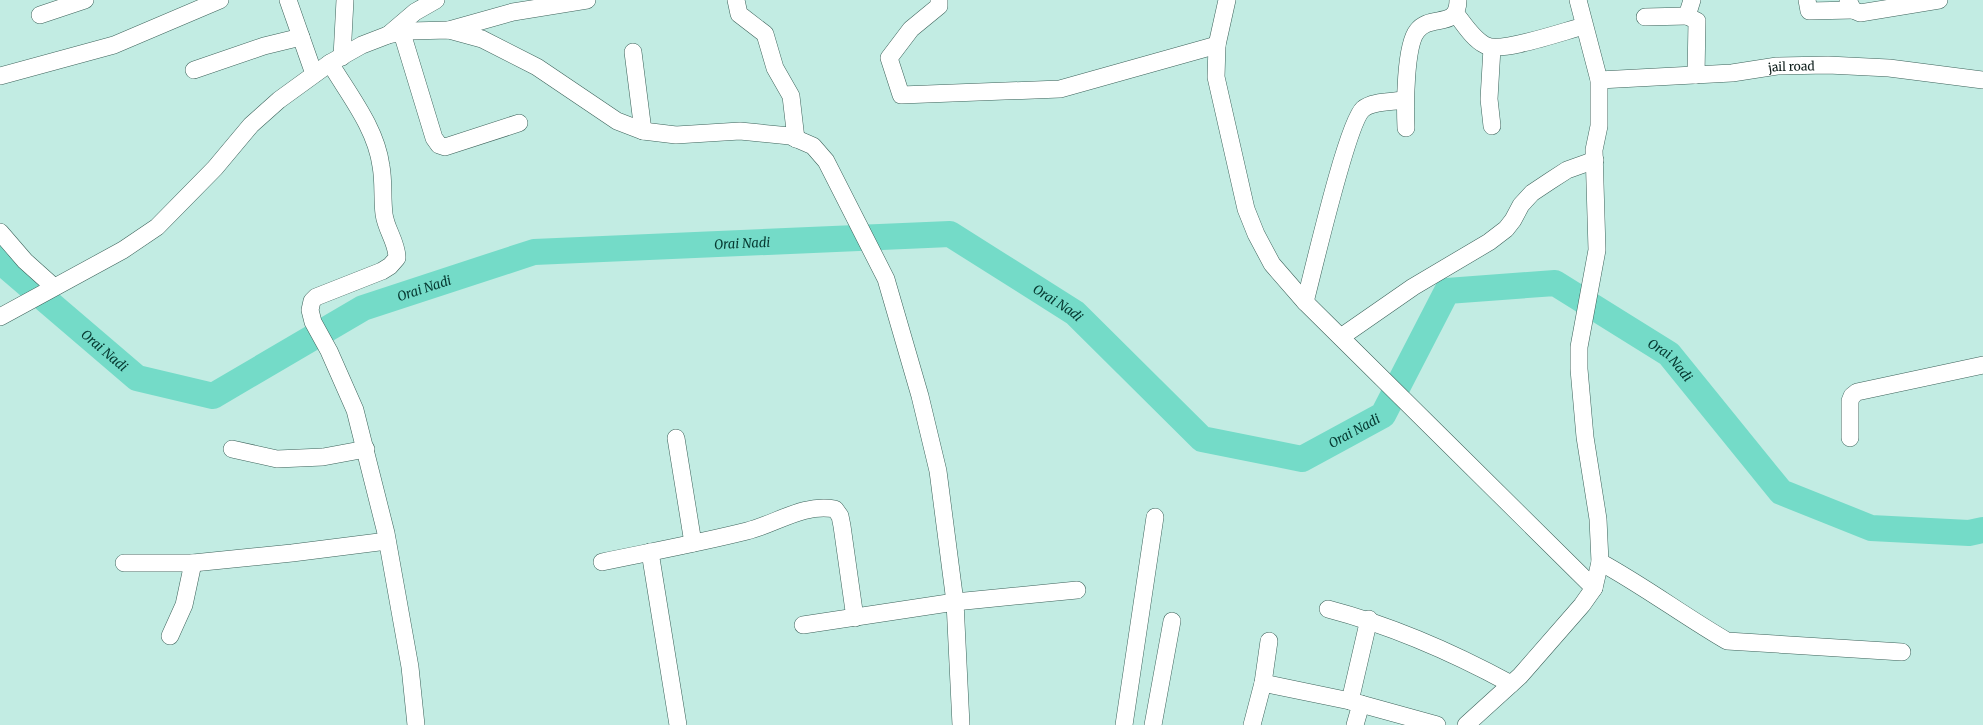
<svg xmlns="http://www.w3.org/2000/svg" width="1983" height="725" font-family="Merriweather,serif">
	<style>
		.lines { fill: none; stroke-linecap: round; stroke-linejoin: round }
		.river { stroke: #74dbc8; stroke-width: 26 }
		.minor-casing { stroke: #3c625a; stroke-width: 18 }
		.minor { stroke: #fff; stroke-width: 17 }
		.labels { text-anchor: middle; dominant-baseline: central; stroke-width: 4; stroke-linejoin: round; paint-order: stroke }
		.street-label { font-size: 12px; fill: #0b1b18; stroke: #fff }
		.water-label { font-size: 13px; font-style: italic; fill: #053830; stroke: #fff }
	</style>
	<rect width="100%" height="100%" fill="#c2ece3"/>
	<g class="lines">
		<path class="river" id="s1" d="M0,254l6,12 131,112 76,18 150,-88 171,-56 416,-18 125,79 127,126 100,20 81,-44 64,-124 108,-8 114,71 112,138 90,36 98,5 14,-3"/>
		<defs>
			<g id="minor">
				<path d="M288,0l26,74"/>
				<path d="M736,0l3,14 26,20 10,34 16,28 5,43"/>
				<path d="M939,0v6l-28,23 -22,29 12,37 159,-6 157,-44"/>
				<path d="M1227,0l-10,45 -1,32 30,132 10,25 16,30 33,38 289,286"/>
				<path d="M1692,0l-5,16 10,5 -1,54"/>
				<path d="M1807,0l2,11 44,-1"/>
				<path d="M1848,0l5,10 7,3 79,-13"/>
				<path d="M1456,14c8,10 17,25 29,31 15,9 79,-14 99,-19"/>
				<path d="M40,15l45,-15"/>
				<path d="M1645,17l42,-1"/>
				<path d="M449,30l64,-18 74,-12"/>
				<path d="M402,33l32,105 5,7 6,2 74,-24"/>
				<path d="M388,35l27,-23 21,-12"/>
				<path d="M633,52l10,79"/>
				<path d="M342,57l3,-57"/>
				<path d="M330,63c19,32 46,65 51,103 3,16 1,32 3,48 2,16 13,28 13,44l-7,8 -8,5 -66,26 -4,4 -2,9 3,12 16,29 26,59 31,123 24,134 6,58"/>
				<path d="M194,70l70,-24 37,-9"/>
				<path d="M0,76l114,-31 106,-45"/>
				<path id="s2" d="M1599,80l133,-7 45,-7 51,-1 61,3 94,12"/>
				<path d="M1492,126l-3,-27 3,-51"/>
				<path d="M1406,128c-1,-21 -1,-82 11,-97 13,-18 41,-1 41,-31"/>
				<path d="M0,232l25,29 29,26"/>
				<path d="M1305,302c8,-30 42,-179 58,-193 9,-8 29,-7 41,-9"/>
				<path d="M0,317l123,-67 34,-23 58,-59 36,-43 28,-25 51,-37 32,-18 26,-10 22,-4 39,-1 33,9 55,28 80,54 26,10 33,4 64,-4 50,5 23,10 13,15 60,118 34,117 18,75 17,131 6,123"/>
				<path d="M1341,337l72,-50 76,-45 17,-13 7,-9 8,-15 11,-12 18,-12 17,-11 28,-10"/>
				<path d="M676,438l17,105"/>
				<path d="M1850,438v-37l2,-5 5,-4 126,-27"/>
				<path d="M232,449l45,10 46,-2 43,-8"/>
				<path d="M650,552l28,173"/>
				<path d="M602,562c48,-10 97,-19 145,-31 29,-7 56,-28 88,-22l5,7 2,10 13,92"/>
				<path d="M1600,562c44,24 84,54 127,79l175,11"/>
				<path d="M124,563h69l99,-10 95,-12"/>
				<path d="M1328,609c65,17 124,43 183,75"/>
				<path d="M803,625l152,-23 122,-12"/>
				<path d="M170,636l14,-31 9,-42"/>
				<path d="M1263,683l87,18 87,24"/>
				<path d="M1350,701l19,-82"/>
				<path d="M1124,725l31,-208"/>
				<path d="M1153,725l19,-104"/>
				<path d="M1252,725l11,-42 6,-42"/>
				<path d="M1355,725l6,-21"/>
				<path d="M1466,725l54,-49 62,-71 12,-17 6,-26 -2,-43 -13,-82 -6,-68v-22l18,-97 -3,-100 5,-24v-46l-21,-80"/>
			</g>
		</defs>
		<use href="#minor" class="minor-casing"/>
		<use href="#minor" class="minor"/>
	</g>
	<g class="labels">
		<g class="street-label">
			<text stroke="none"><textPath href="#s2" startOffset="193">jail road</textPath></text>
		</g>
		<g class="water-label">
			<text stroke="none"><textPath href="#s1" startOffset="826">Orai Nadi</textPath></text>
			<text stroke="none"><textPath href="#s1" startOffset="502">Orai Nadi</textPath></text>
			<text stroke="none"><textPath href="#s1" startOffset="1162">Orai Nadi</textPath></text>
			<text stroke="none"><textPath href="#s1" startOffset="143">Orai Nadi</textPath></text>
			<text stroke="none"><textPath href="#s1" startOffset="1942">Orai Nadi</textPath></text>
			<text stroke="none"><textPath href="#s1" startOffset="1522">Orai Nadi</textPath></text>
		</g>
	</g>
</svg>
